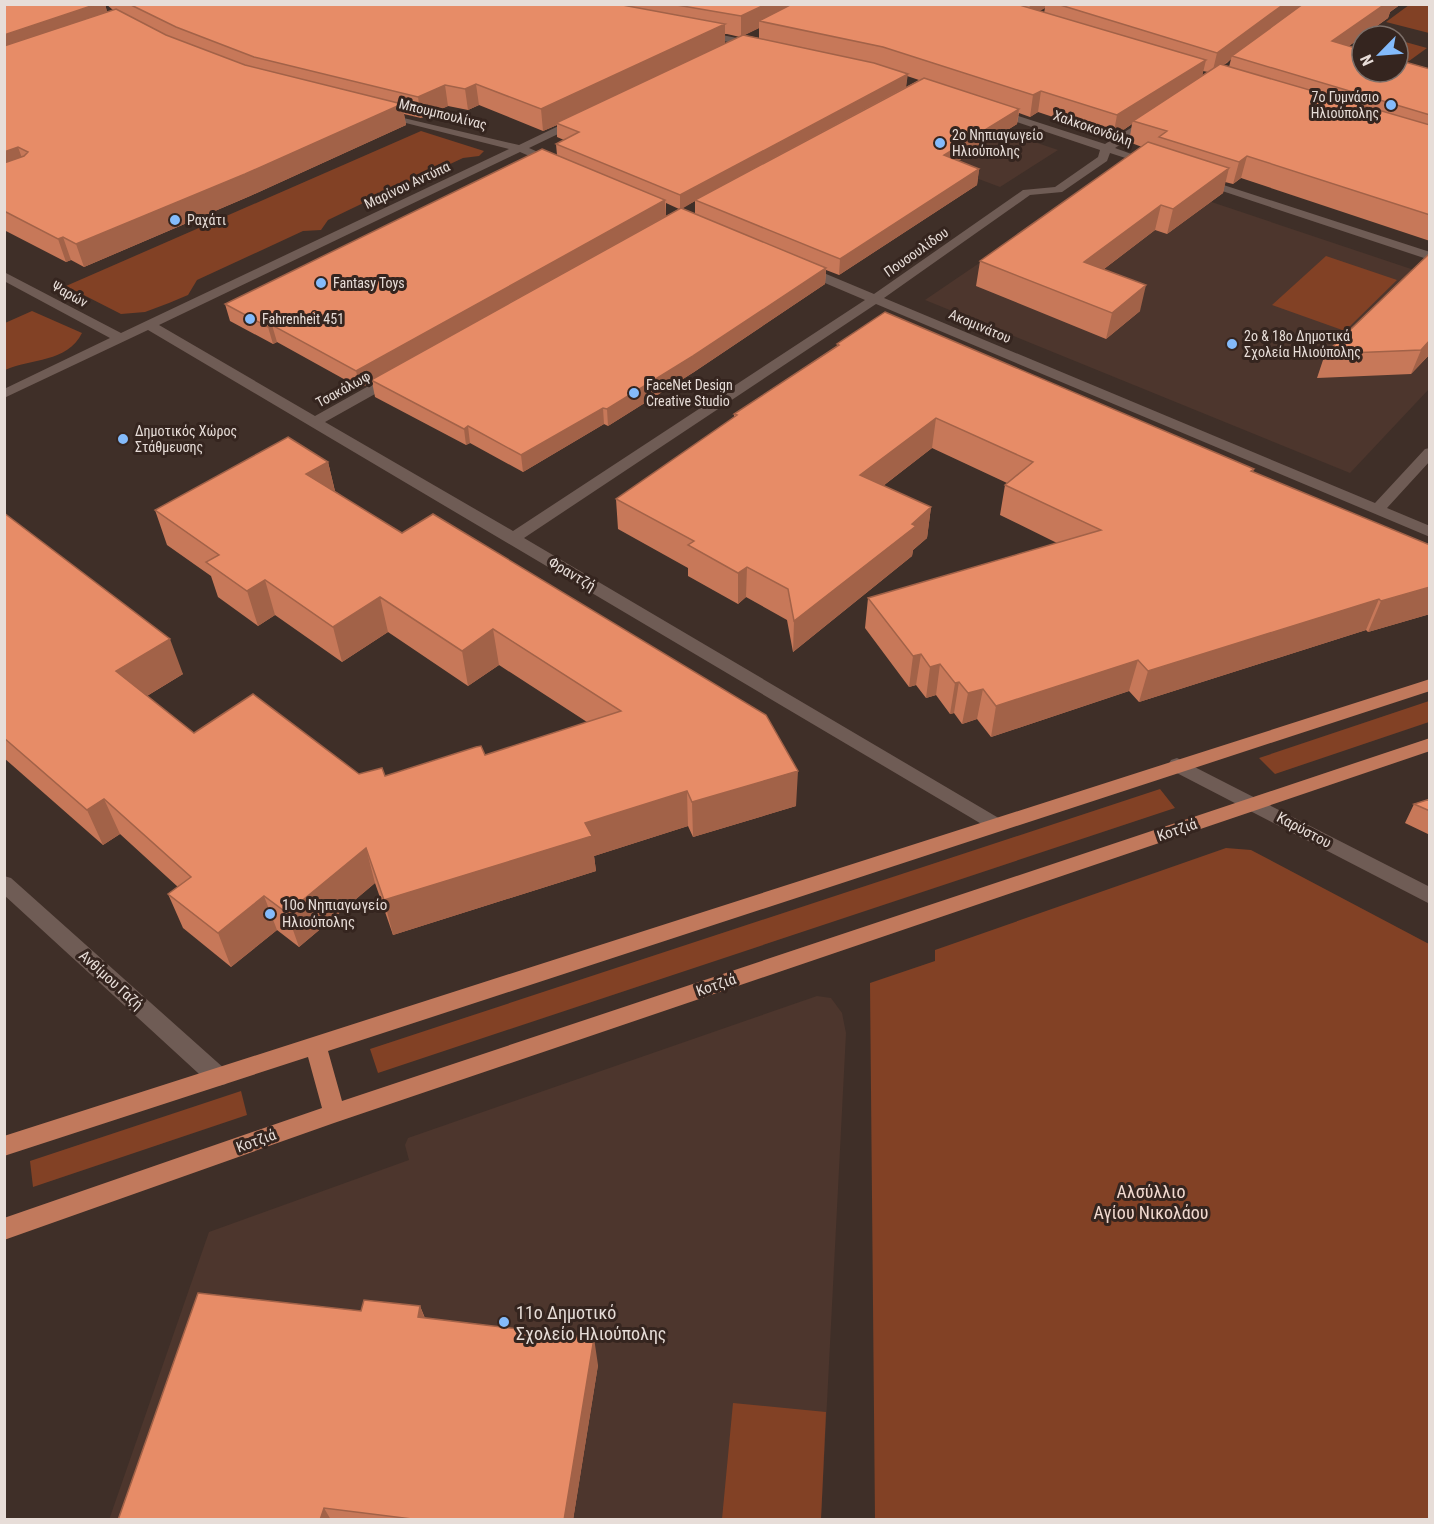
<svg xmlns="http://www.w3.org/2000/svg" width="1434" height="1524" font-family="'Roboto Condensed',sans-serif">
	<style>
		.built { fill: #4d362d }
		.green { fill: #824125 }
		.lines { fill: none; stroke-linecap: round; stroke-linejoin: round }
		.minor { fill: #6f5c55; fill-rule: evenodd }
		.major { fill: #c1795c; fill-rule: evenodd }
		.wall { fill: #c77859; fill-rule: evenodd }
		.shaded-wall { fill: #a26248 }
		.building { fill: #e78c67; stroke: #a26248; stroke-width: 1.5 }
		.poi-dot { fill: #84bbfb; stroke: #35251f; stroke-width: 2 }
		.labels { text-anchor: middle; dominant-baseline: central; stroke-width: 6; stroke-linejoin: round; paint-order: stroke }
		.far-poi-label { font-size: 14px; fill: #e7ddd8; stroke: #35251f; text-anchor: start }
		.far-street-label { font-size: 14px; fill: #e7ddd8; stroke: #35251f }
		.street-label { font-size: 15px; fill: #e7ddd8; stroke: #35251f }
		.poi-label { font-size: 15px; fill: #e7ddd8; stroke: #35251f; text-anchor: start }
		.near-park-label { font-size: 18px; fill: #f1d9cf; stroke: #35251f }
		.near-poi-label { font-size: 18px; fill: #e7ddd8; stroke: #35251f; text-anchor: start }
	</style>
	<rect width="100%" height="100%" fill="#3f2f28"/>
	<path class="built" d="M914,101l144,49 -58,37 -91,-34z
		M1116,170l313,105v114l-79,84 -425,-173z
		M817,996l14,2 11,15 4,20 -25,486 -712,1 100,-288 200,-72 -4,-15 3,-7z"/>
	<path class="green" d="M1409,5h20v28l-43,-11z
		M1398,40l29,8 -29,21z
		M421,131l63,20 -5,5 -16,2 -30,14 -3,7 -23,3 -79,38 -7,10 -18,1 -106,49 -9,15 -19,8 -24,9 -24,2 -55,-28z
		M1326,256l71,24 -52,51 -73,-26z
		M32,311l50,22c-15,30 -51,25 -77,37v-47z
		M1429,701v21l-154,52 -16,-16z
		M1160,789l15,19 -797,265 -8,-24z
		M1226,848l25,2 178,94v575h-554l-5,-536 65,-22v-11z
		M241,1091l6,24 -214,72 -3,-26z
		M733,1403l93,9 -5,107h-99z"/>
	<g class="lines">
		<path class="minor" d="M702,31l55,11 5,3 -5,3 -58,-12v-4z
			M994,108l111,36 42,-26h8v4l-40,26 41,15 -6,3 -40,-13 -3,8 -45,31 -32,3 -146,103 491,205 50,-54 5,-1v13l-43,47 43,18v11l-554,-233 -352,234 478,282 2,5 -2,5 -7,2 -847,-502 -144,68v-9l106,-51 -106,-57v-9l117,61 388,-184 -131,-33v-4l141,33 54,-26h8v4l-52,25 29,13v4h-8l-30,-13 -361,173 156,91 75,-42h10l2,3 -2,3 -75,42 188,109 352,-231 -66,-28 -2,-3 2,-3h8l67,28 149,-104 32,-3 43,-30 2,-7 -110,-37v-4z
			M1202,178l228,74v8l-232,-77 -2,-2z
			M1177,758l253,129v17l-259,-134 -3,-5 3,-5z
			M4,876l7,2 215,192 3,7 -3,7 -8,2 -8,-2 -206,-189z"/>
		<path class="major" d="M1430,679v12l-1102,360 14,50 1088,-363v13l-1096,372 -330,117v-22l318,-110 -14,-51 -304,99v-20z"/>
	</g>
	<path class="wall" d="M4,4h101l2,8 6,-2 -7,-6h1295l-11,8 -2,6 -39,28 81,23v172l-189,-63 -8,6 -8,-2 -2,11 -56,41 -12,-4 -51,39 36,42 -34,28 -130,-53 4,-25 162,-114 -13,-5 3,-18 -19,13 -75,-25 -8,5 -11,-4 -2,11 -59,37 21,8 -2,16 -138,90 -13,-5 -1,14 -131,88 -86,54 -4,-2 -81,48 -53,-29 -4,2 -91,-48 -3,-15 -12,6 -83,-46 -4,2 -43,-23 -5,-17 332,-149 -1,-11 8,-4 -7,-3v-12l-14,6 -64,-26 -11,5 -20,-4 -27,12 -17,-4 2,11 -156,71 -166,71 -13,-7 -5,2 -62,-32zM1045,8l-1,5 -6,-2zM759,28v10l-15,-3zM725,34h2l13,3 -15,7zM1231,59l-2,8 -6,-2 4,-2zM1203,71l5,1 -6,5zM907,76l12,4 -13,7zM695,201v13l-13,-6zM666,203l13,6 -13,7z
		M1430,253v101l-19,20 -94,4 8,-24z
		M837,344l417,125 -1,3 177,73v69l-62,18 -2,-2 -227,72 -10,-11 -138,46 -14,-18 -15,5 -8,-11 -4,1 -14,-19 -10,3 -10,-13 -7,2 -44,-59 3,-30 189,-55 -57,-28 5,-30 2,-2 -75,-35 -49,38 48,21 -4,31 -14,12 -1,6 -119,96 -6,-32 -41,-23 -8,7 -50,-28v-8l-70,-39 -2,-30 118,-81v-4l103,-68z
		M328,462l7,29 461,315 -103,31 -5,-11 -94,30 2,15 -203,64 -18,-52 -76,64 -22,-17 -46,37 -48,-39 -15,-34 10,-7 -58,-53 -17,11 -99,-87v-245l179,161 -36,22 47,37 165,41 26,2 100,-21 102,-33 -88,-57 -31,21 -80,-54 -46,30 -67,-47 -17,11 -40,-29 -7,-21 -44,-31 -12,-35z
		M1430,799v36l-25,-12 9,-19z
		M420,1306l5,12 173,47 -25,155h-455l243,-209z"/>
	<path class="shaded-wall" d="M97,4h8l5,18 -106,36v-23z
		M766,4h42l-49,17v7l-18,9v-21z
		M1030,4h15v4l-17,10z
		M1284,4h35l-87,52 -1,3 -19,15 5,-21z
		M1385,4h16l-11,8 -2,6 -62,44 6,-21z
		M725,24v20l-169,79 1,2 -14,6 -2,-22z
		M1206,60l-5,21 -68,40 -1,3 -19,13 4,-22z
		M908,74l-2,13 -211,113v1l-15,9v-15z
		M476,84l3,21 -11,5 -3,-21z
		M445,85l3,21 -27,12 -3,-21z
		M1041,91l-3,21 -8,5 3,-22z
		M402,104l4,21 -156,71 -166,71 -8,-23z
		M1019,109l-2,15 -75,47 2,-16z
		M18,147l8,22 -22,8v-25z
		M1247,156l-6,22 -8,6 6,-22z
		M1229,168l-6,25 -56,41 6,-25z
		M979,169l-2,16 -138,90 1,-16z
		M665,200l1,16 -295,164 1,2 -12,6 -4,-17z
		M1161,205l-6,25 -76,58 5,-26z
		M63,237l8,23 -5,2 -8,-23z
		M826,268l-1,16 -131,88 -86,54 -1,-17z
		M1146,285l-6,26 -34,28 6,-26z
		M272,325l5,17 -4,2 -5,-17z
		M1430,340v14l-19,20 10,-24z
		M603,408l1,16 -81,48 -2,-17z
		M936,418l-4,30 -75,58 3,-31z
		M468,426l2,17 -4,2 -2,-16z
		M328,462l8,34 -30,-22z
		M931,507l-4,31 -14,12 -1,6 -119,96 1,-31z
		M747,567l-1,30 -8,7v-31z
		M265,580l10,35 -17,11 -11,-35z
		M1430,587v27l-62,18 13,-31z
		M380,597l8,35 -46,30 -9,-35z
		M1379,599l-13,31 -227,72 9,-31z
		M493,629l6,36 -31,21 -6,-35z
		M170,639l13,35 -53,32 -14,-35z
		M921,654l-5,31 -7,2 4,-31z
		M1138,660l-9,31 -138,46 5,-31z
		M940,664l-4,31 -10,3 4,-31z
		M959,682l-5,31 -4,1 5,-31z
		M983,689l-6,30 -15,5 6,-31z
		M798,771l-2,35 -103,31 -1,-35z
		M687,791l1,35 -94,30 2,15 -203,64 -9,-35 201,-77z
		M104,799l16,35 -17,11 -16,-35z
		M366,848l9,35 -76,64 -12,-34z
		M264,896l13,34 -46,37 -13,-34z
		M420,1306l10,27 -12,-16z
		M594,1338l4,27 -25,155h-9z
		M324,1508l7,12h-11z"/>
	<path class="building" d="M4,4h93l-93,31z
		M129,4h488l108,20 -184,85 -65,-25 -11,5 -20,-4 -27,12 -164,-40 -78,-30z
		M671,4h95l-25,12z
		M792,4h224l190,56 -89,55 -76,-24 -8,4 -150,-48 -124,-26z
		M1057,4h227l-67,49z
		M1303,4h82l-53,37 30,9v22h36v-12l32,9v46l-198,-59z
		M116,9l50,26 79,30 157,39 -157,70 -169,70 -13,-7 -5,2 -54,-28v-48l20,-7 4,-4 -10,-5 -14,5v-106z
		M743,35l131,28 34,11 -228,121 -124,-51 23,-12 -23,-9z
		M1220,64l210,61v90l-183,-59 -8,6 -80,-25 8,-6 -34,-10z
		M924,78l95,31 -75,46 35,14 -139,90 -145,-59z
		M1148,142l81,26 -56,41 -12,-4 -77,57 62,23 -34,28 -132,-52z
		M542,149l123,51 -309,171 -84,-46 -4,2 -43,-23z
		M681,208l145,60 -133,88 -86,53 -4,-1 -82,47 -53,-29 -4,3 -93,-49z
		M1430,253v87l-9,10 -96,4z
		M885,312l369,157 -3,2 179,74v42l-49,14 -2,-2 -231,72 -10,-11 -142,46 -13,-17 -15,4 -9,-11 -4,1 -15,-19 -10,3 -9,-13 -8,2 -45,-58 233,-68 -96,-45 28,-23 -97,-44 -76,57 71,32 -19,17 4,2 -122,95 -6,-32 -41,-22 -9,6 -50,-28 6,-4 -78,-42 121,-84 -3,-1 105,-69 -2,-1z
		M288,437l40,25 -22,12 96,59 31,-19 333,201 32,56 -106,31 -5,-11 -102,32 7,13 -208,64 -18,-52 -79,65 -23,-17 -46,37 -50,-39 23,-17 -87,-78 -17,11 -83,-72v-225l166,126 -54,32 78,62 59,-39 106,80 23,-6 3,8 91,-29 5,-1 4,9 136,-44 -128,-82 -31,22 -82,-54 -47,30 -68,-47 -18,11 -41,-29 13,-7 -64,-45z
		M1430,799v12l-16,-7z
		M198,1293l163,18 3,-11 56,6 -2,11 176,21 -30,182h-144l-96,-12 -4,12h-202z"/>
	<g class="poi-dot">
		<circle cx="1391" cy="105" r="6"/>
		<circle cx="940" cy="143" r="6"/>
		<circle cx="175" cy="220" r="6"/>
		<circle cx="321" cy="283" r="6"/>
		<circle cx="250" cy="319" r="6"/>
		<circle cx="1232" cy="344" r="6"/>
		<circle cx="634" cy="393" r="6"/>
		<circle cx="123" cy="439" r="6"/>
		<circle cx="270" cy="914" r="6"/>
		<circle cx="504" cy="1322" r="6"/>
	</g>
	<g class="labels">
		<g class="far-poi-label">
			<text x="1379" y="97" text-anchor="end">7ο Γυμνάσιο<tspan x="1379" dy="16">Ηλιούπολης</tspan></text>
			<text x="952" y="135">2ο Νηπιαγωγείο<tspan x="952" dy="16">Ηλιούπολης</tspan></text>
			<text x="187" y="220">Ραχάτι</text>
			<text x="333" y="283">Fantasy Toys</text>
			<text x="262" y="319">Fahrenheit 451</text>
			<text x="1244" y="336">2ο &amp; 18ο Δημοτικά<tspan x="1244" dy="16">Σχολεία Ηλιούπολης</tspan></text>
			<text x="646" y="385">FaceNet Design<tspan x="646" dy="16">Creative Studio</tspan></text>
			<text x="135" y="431">Δημοτικός Χώρος<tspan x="135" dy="16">Στάθμευσης</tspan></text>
		</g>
		<g class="far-street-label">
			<text transform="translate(443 114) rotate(14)">Μπουμπουλίνας</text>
			<text transform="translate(1093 128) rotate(19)">Χαλκοκονδύλη</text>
			<text transform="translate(407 185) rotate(-25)">Μαρίνου Αντύπα</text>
			<text transform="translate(916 252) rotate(-35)">Πουσουλίδου</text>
			<text transform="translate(70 294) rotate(29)">Ψαρών</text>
			<text transform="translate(980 326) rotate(23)">Ακομινάτου</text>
			<text transform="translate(343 389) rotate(-29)">Τσακάλωφ</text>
		</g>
		<g class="street-label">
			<text transform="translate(572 574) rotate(31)">Φραντζή</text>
			<text transform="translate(1177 830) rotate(-19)">Κοτζιά</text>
			<text transform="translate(1304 830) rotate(28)">Καρύστου</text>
			<text transform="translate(111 980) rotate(42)">Ανθίμου Γαζή</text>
			<text transform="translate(716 985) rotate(-19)">Κοτζιά</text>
			<text transform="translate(256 1141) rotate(-20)">Κοτζιά</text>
		</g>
		<g class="poi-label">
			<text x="282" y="905">10ο Νηπιαγωγείο<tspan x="282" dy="17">Ηλιούπολης</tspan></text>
		</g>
		<g class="near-park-label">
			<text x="1151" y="1191">Αλσύλλιο<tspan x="1151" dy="21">Αγίου Νικολάου</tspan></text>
		</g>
		<g class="near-poi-label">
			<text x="516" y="1312">11ο Δημοτικό<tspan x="516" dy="21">Σχολείο Ηλιούπολης</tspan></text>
		</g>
	</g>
	<rect width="1434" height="1524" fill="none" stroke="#e7ddd8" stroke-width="12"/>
	<g transform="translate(1380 54) rotate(245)"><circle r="28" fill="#35251f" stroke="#7c6f69" stroke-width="1.5"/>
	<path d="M0-4.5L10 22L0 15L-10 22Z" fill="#84bbfb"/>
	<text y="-9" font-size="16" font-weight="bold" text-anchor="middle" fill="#e7ddd8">N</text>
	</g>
</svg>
